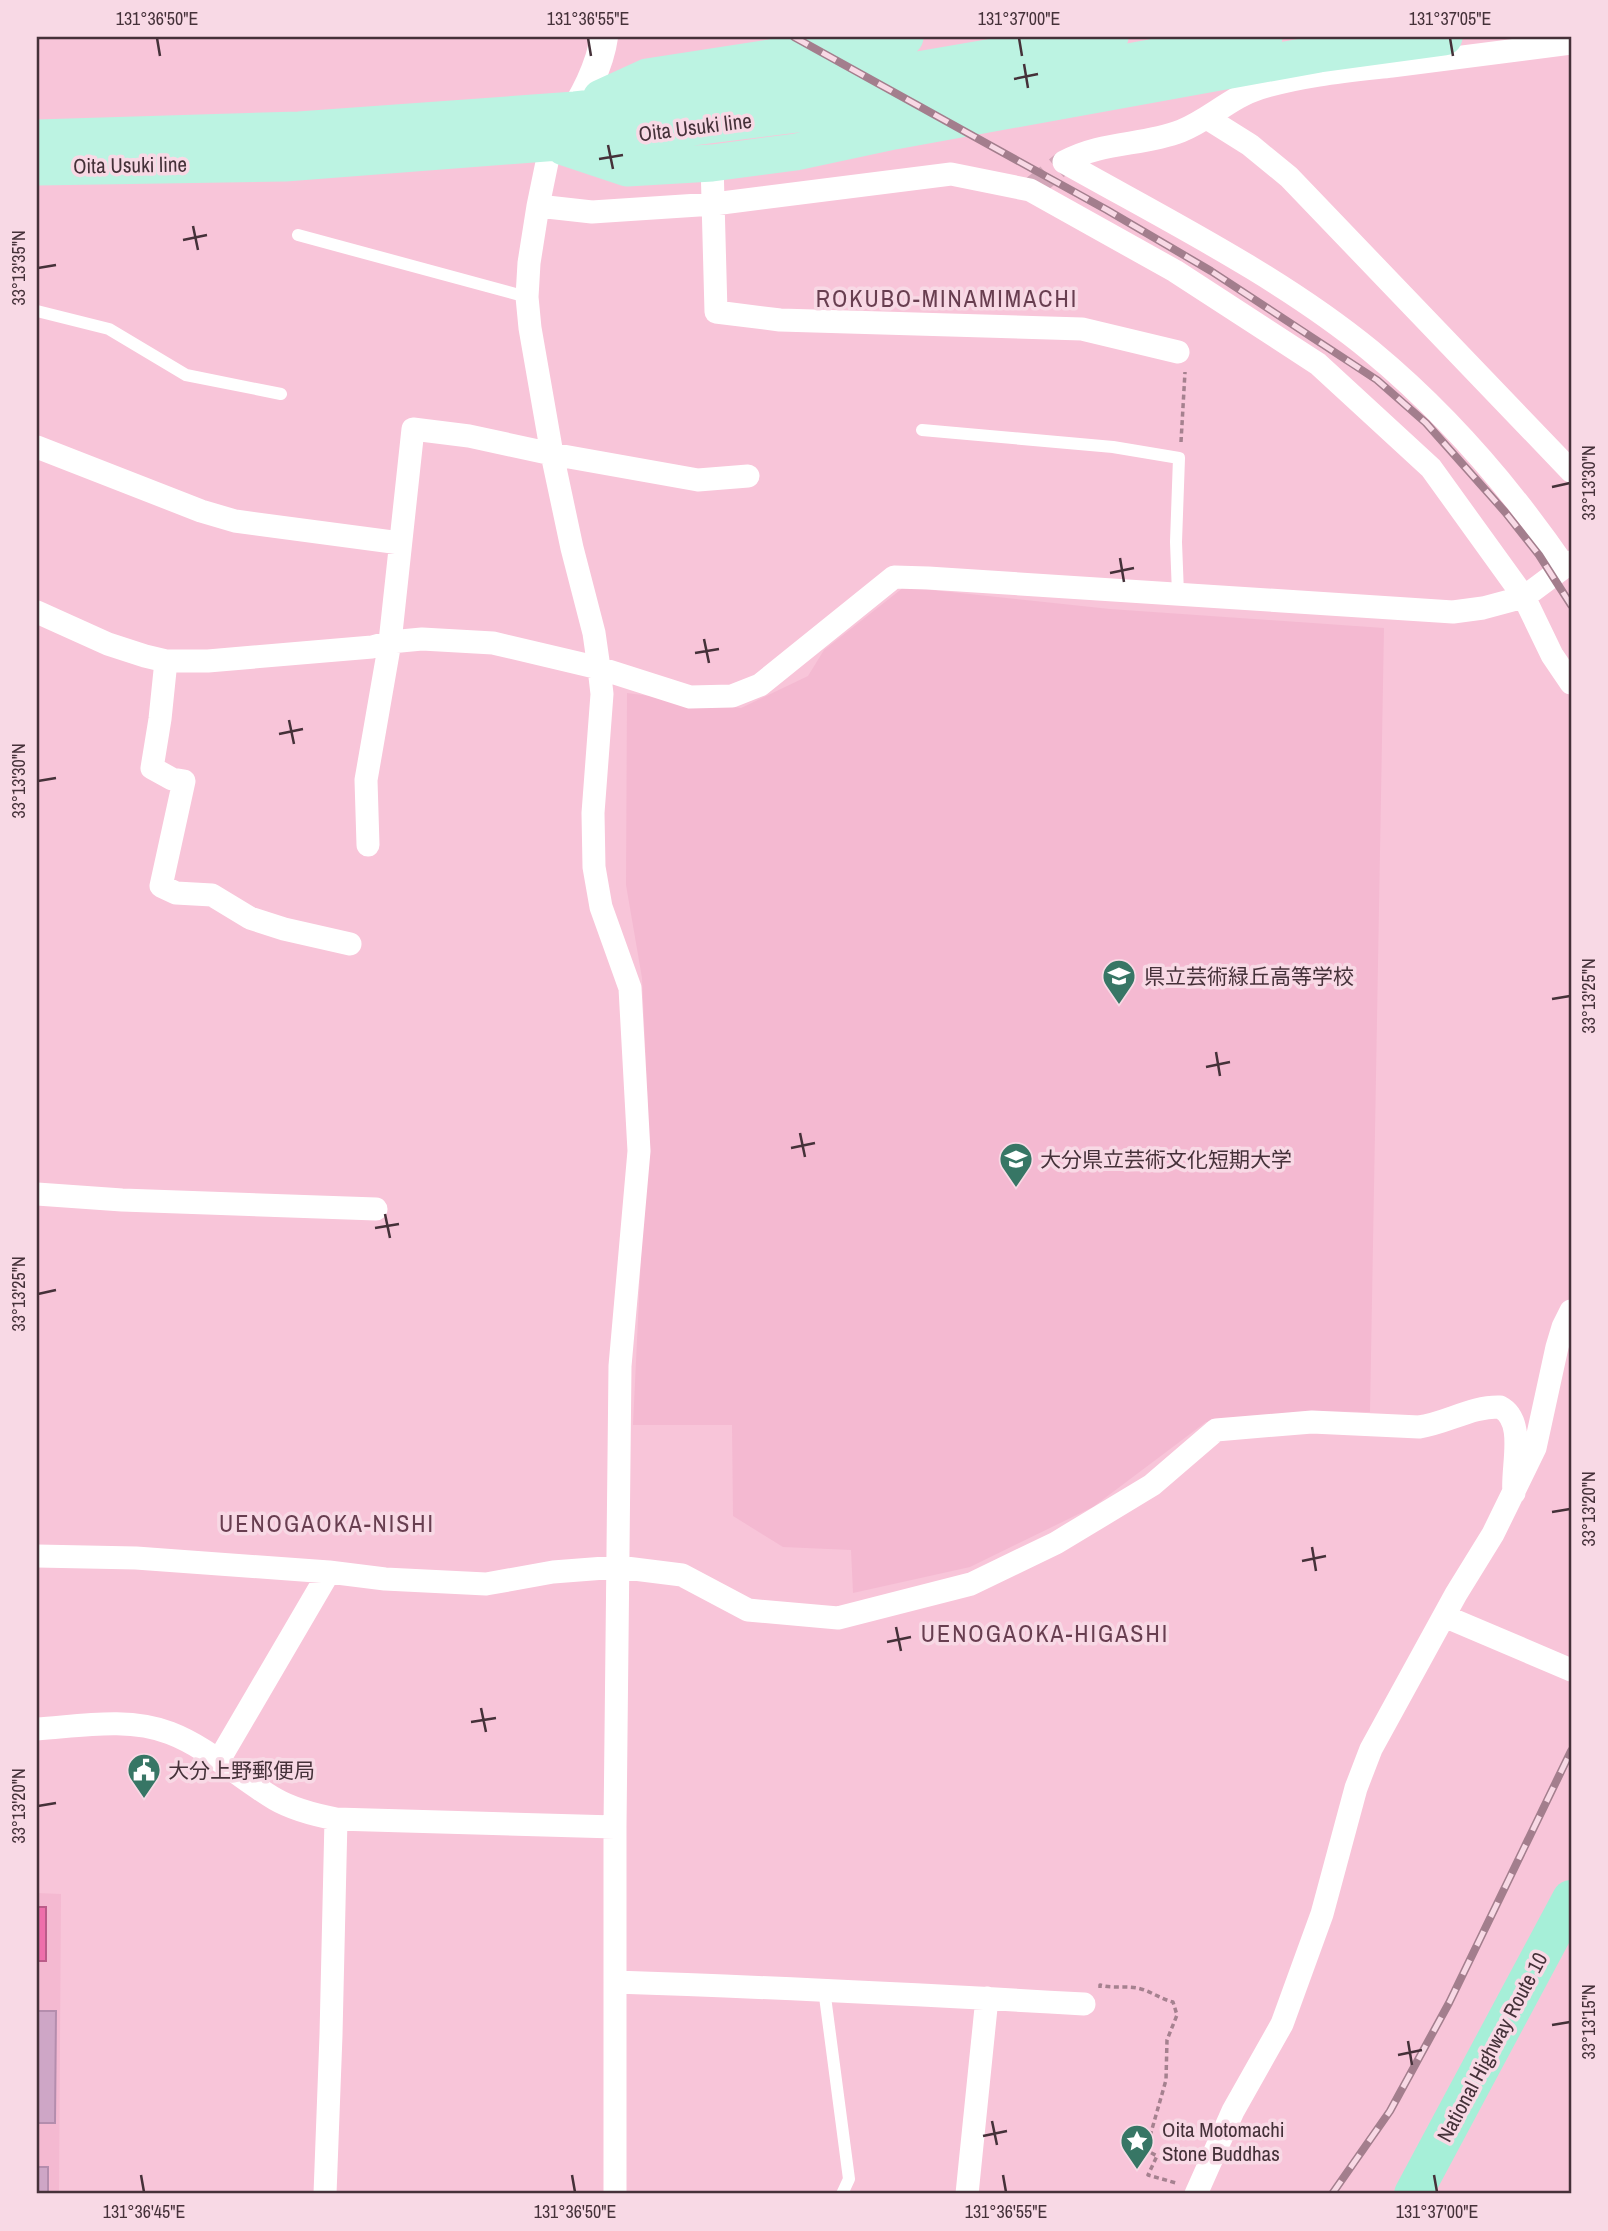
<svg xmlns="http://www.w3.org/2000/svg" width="1608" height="2231" font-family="'Archivo Narrow','Noto Sans JP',sans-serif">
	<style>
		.built { fill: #f4b9d1 }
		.water { fill: #ee6fab; stroke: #bb5c89; stroke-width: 2 }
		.building { fill: #cea6c6; stroke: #b48dad; stroke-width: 2 }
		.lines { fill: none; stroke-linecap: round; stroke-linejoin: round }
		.minor-tunnel { stroke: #d4a7b9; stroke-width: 23; stroke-dasharray: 23 11; stroke-linecap: butt }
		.path { stroke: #a5818f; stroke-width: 3.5; stroke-dasharray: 5 3.5; stroke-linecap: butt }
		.service { stroke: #fff; stroke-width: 12 }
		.minor { stroke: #fff; stroke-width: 23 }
		.tertiary { stroke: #fff; stroke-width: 28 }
		.primary { stroke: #bcf3e2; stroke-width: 37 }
		.trunk { stroke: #a6efd8; stroke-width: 38 }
		.rail-casing { stroke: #a37e8d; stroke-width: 8 }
		.rail { stroke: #f8d9e5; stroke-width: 5; stroke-dasharray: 16; stroke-linecap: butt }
		.ticks { fill: none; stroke: #453139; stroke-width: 2.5 }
		.labels { text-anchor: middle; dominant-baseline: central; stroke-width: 7; stroke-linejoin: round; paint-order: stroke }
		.street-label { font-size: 21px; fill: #453139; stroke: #f8d9e5 }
		.poi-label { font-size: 21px; fill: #453139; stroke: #f8d9e5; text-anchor: start }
		.quarter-label { font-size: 24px; letter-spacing: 2px; fill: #683e50; stroke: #f8d9e5 }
		.neatline { fill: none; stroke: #453139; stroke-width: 2.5 }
		.ticks-label { font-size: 18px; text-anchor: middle; fill: #453139 }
	</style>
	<rect width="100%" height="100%" fill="#f8c5d9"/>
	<path class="built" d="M904,587l206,22 274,19 -14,784 -61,-1 -103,11 -113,85 -123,60 -117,26 -2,-43 -68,-3 -50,-31 -1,-91h-99l15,-317 -6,-130 -16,-93 1,-192 114,15 67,-32 16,-26z
		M37,1893l24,1 -2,300h-22z"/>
	<path class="water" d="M37,1907h9v54h-9z"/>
	<path class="building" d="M37,2011h19l-1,112h-18z
		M37,2167h11v27h-11z"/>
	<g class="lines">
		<path class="minor-tunnel" d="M1030,190l34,-28"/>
		<path class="path" d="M1181,442l4,-70
			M1100,1988v-3c14,4 28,0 41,4 11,3 20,10 32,13l4,13 -10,25 -1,40 -20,70 11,6 -9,19 28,8"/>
		<path class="service" d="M298,235l229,62
			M37,311l72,18 77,46 95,19
			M922,430l191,17 66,11 -3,84 2,52
			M824,1989l25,190 -7,15"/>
		<path class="minor" d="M1207,118l43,27 39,32 282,294
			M551,143l-13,63 -9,57 -2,34 3,31 22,126 20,94 22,85 5,35 3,26 -9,119 1,54 7,40 29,81 9,163 -19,215 -5,461v367
			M1064,162c101,57 217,115 307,189 75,62 139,136 194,216
			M1064,162c39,-21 78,-16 117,-31 28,-11 50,-34 79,-43 43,-13 88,-17 132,-22 59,-8 119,-15 179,-23
			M712,163l4,149 64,8 302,9 96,23
			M538,206l54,6 122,-8 237,-30 79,16 145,81 143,93 113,104 93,129 28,58 19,28
			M37,447l164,64 34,10 165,22
			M37,612l71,32 37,12 21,5h42l164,-14 18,-5 32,-3 71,4 106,25 91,29 42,-1 28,-11 134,-108 34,1 525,34 30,-4 41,-11 47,-35
			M166,661l-6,58 -8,49 20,11 12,2 -23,105 15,7 36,2 38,23 34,11 66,15
			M368,845l-2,-65 24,-138 23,-213 56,7 83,18 146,26 50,-4
			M37,1194l85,6 254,9
			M37,1556l99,2 193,14 56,7 101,5 67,-12 65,-5 64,8 66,35 90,8 133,-34 85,-41 96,-58 64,-55 96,-8 107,5c28,-4 53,-21 81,-20 27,14 11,61 14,86
			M1444,1616l127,54
			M37,1729c44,-3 91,-12 133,4 39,15 69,45 105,66 19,11 40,16 61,20l279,8
			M219,1760l110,-188
			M615,1982c157,5 313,13 469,22
			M325,2194l6,-159 5,-216
			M967,2194l20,-196
			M1196,2194l37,-83 49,-87 40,-110 34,-126 15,-39 85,-155 37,-60 42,-86 22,-101 6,-20 8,-16"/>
		<path class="tertiary" d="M566,123c17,-24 34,-57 38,-86"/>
		<path class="primary" d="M601,98l46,-21 258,-40
			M37,138l262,-8 276,-20 308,-34 227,-39
			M564,147l63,21 85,-5 84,-11 98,-21 425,-77 125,-17
			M37,167l248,-4 312,-24 288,-36 125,-19 254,-47"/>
		<path class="trunk" d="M1413,2194l158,-295"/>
		<defs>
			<path id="rail" d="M794,37l313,173 104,61 166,109 49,43 79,89 34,43 32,50
				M1332,2194l58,-83 59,-108 122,-252"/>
		</defs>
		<use href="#rail" class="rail-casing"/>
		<use href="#rail" class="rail"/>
	</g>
	<path class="ticks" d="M157,38l3,18M588,38l3,18M1019,38l3,18M1450,38l3,18M1024,64l4,24M1014,79l24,-5M608,145l5,24M599,159l24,-4M193,226l5,24M183,240l24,-5M38,268l18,-3M1552,487l18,-4M1120,558l4,24M1110,573l24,-5M704,639l5,24M695,653l24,-4M289,720l5,24M279,734l24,-5M38,781l18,-3M1552,999l18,-3M1216,1052l4,24M1206,1067l24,-5M800,1133l5,24M791,1148l24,-5M385,1214l5,24M375,1228l24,-4M38,1294l18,-4M1552,1512l18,-3M1312,1547l4,24M1302,1561l24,-5M896,1627l5,24M887,1642l24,-5M481,1708l5,24M471,1722l25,-4M38,1806l18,-3M1552,2025l18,-3M1408,2041l4,24M1398,2055l24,-5M992,2121l5,24M983,2136l24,-5M141,2175l3,17M572,2175l3,17M1003,2175l3,17M1434,2175l3,17"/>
	<defs>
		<symbol id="school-pin" viewBox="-11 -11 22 30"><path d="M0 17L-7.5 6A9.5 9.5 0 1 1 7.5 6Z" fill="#377665" stroke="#f8d9e5"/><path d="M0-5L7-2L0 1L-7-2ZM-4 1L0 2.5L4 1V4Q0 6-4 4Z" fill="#fff"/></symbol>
		<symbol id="university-pin" viewBox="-11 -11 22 30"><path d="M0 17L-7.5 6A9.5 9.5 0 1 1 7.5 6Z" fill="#377665" stroke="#f8d9e5"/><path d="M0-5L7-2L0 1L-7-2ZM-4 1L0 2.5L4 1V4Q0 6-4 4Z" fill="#fff"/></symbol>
		<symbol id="civic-pin" viewBox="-11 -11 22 30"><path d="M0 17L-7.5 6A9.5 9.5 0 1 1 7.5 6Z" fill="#377665" stroke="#f8d9e5"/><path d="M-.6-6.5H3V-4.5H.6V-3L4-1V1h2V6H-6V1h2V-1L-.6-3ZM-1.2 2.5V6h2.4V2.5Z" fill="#fff"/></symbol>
		<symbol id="sight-pin" viewBox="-11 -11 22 30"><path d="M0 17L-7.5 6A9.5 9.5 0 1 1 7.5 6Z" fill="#377665" stroke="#f8d9e5"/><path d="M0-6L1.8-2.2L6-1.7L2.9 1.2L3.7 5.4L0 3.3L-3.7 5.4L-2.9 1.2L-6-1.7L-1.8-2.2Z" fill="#fff"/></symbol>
	</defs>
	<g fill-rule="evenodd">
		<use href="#school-pin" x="1100" y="957" width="38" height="52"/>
		<use href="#university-pin" x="997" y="1140" width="38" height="52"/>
		<use href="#civic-pin" x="125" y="1751" width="38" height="52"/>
		<use href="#sight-pin" x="1118" y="2122" width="38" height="52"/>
	</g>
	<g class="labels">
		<g class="street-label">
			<text transform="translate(695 127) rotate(-7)">Oita Usuki line</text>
			<text transform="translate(130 165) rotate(-1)">Oita Usuki line</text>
			<text transform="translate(1492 2047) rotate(-62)">National Highway Route 10</text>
		</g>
		<g class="poi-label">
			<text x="1144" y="976">県立芸術緑丘高等学校</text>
			<text x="1040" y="1159">大分県立芸術文化短期大学</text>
			<text x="168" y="1770">大分上野郵便局</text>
			<text x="1162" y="2129">Oita Motomachi<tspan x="1162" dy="24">Stone Buddhas</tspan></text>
		</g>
		<g class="quarter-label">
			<text x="947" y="298">ROKUBO-MINAMIMACHI</text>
			<text x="327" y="1523">UENOGAOKA-NISHI</text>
			<text x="1045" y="1633">UENOGAOKA-HIGASHI</text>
		</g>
	</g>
	<rect width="1608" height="2231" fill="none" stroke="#f8d9e5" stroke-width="77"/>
	<rect x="38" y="38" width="1532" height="2154" class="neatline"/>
	<g class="ticks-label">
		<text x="157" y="25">131°36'50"E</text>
		<text x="588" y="25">131°36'55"E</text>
		<text x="1019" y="25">131°37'00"E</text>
		<text x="1450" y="25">131°37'05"E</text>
		<text transform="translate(19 268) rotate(-90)" y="6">33°13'35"N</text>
		<text transform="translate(1589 483) rotate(-90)" y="6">33°13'30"N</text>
		<text transform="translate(19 781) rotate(-90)" y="6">33°13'30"N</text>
		<text transform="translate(1589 996) rotate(-90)" y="6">33°13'25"N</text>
		<text transform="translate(19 1294) rotate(-90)" y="6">33°13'25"N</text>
		<text transform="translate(1589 1509) rotate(-90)" y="6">33°13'20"N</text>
		<text transform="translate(19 1806) rotate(-90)" y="6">33°13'20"N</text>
		<text transform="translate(1589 2022) rotate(-90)" y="6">33°13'15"N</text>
		<text x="144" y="2218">131°36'45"E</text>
		<text x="575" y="2218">131°36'50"E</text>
		<text x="1006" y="2218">131°36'55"E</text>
		<text x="1437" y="2218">131°37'00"E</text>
	</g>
</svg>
